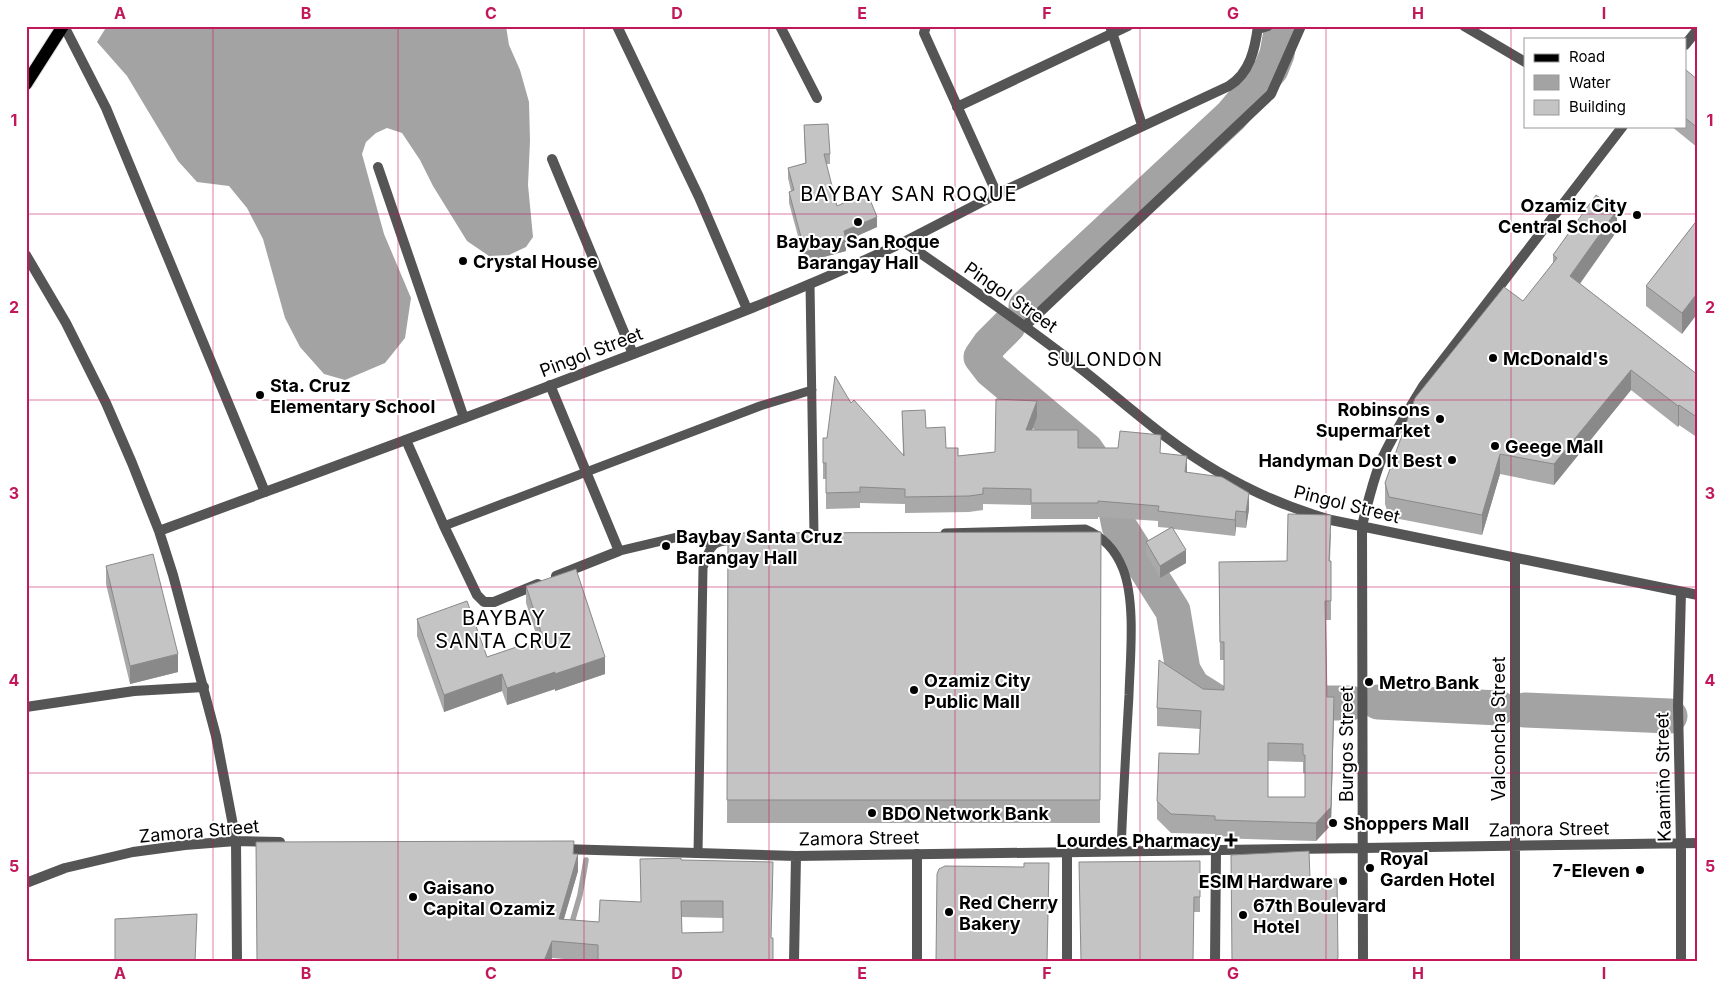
<svg xmlns="http://www.w3.org/2000/svg" width="1724" height="987" font-family="Inter,sans-serif">
	<style>
		.water { fill: #a3a3a3 }
		.lines { fill: none; stroke-linecap: round; stroke-linejoin: round }
		.stream { stroke: #a3a3a3; stroke-width: 5.5 }
		.river { stroke: #a3a3a3; stroke-width: 35 }
		.primary-casing { stroke: #dbdbdb; stroke-width: 14 }
		.service { stroke: #555; stroke-width: 9 }
		.minor { stroke: #555; stroke-width: 10 }
		.tertiary { stroke: #555; stroke-width: 10 }
		.primary { stroke: #000; stroke-width: 12 }
		.wall { fill: #a9a9a9; fill-rule: evenodd }
		.shaded-wall { fill: #898989 }
		.building { fill: #c4c4c4; stroke: #898989; fill-rule: evenodd }
		.grid { fill: none; stroke: #c2185b; stroke-width: 1; stroke-opacity: 0.55 }
		.poi-dot { fill: #000; stroke: #fff; stroke-width: 2 }
		.labels { text-anchor: middle; dominant-baseline: central; stroke-width: 4; stroke-linejoin: round; paint-order: stroke }
		.poi-label { font-size: 18px; font-weight: bold; fill: #000; stroke: #fff; text-anchor: start }
		.street-label { font-size: 18px; fill: #000; stroke: #fff }
		.neighbourhood-label { font-size: 19px; letter-spacing: 1px; fill: #000; stroke: #fff }
		.quarter-label { font-size: 20px; letter-spacing: 1px; fill: #000; stroke: #fff }
		.neatline { fill: none; stroke: #c2185b; stroke-width: 2 }
		.grid-label { font-size: 16px; text-anchor: middle; font-weight: bold; fill: #c2185b }
	</style>
	<rect width="100%" height="100%" fill="#fff"/>
	<path class="water" d="M107,26h399l3,19 11,25 9,32 1,39 -2,44 5,52 -7,10 -17,8 -20,1 -22,-15 -34,-55 -13,-26 -18,-27 -15,-5 -11,5 -10,9 -4,12 22,80 27,64 -6,40 -20,25 -40,17 -21,-6 -24,-27 -15,-29 -22,-79 -16,-31 -18,-22 -32,-4 -19,-21 -51,-85 -30,-34z"/>
	<g class="lines">
		<path class="stream" d="M571,926l9,-31 6,-35"/>
		<path class="river" d="M1026,307l205,-191 40,-47 6,-15 3,-17
			M1008,326l-18,18 -9,13 10,13 95,80 25,36 8,40 54,85 10,59 10,17 27,17h7
			M1378,702l121,6
			M1286,703h64
			M1525,710l145,6"/>
		<defs>
			<path id="primary" d="M26,84l37,-58"/>
		</defs>
		<use href="#primary" class="primary-casing"/>
		<path class="service" d="M810,284l4,252
			M444,526l316,-120 52,-16
			M945,533l140,-4c19,8 31,22 38,40 13,33 7,91 6,126 -3,52 -6,104 -8,156
			M619,551l59,-14 19,2 16,6
			M698,853l5,-285c8,-27 11,-27 37,-28"/>
		<path class="minor" d="M64,26l42,82 159,384
			M617,26l82,171 48,112
			M780,26l37,72
			M926,26l-2,7 73,161
			M1110,26l32,99
			M1464,26l61,36
			M1258,29l10,-3
			M957,107l171,-81
			M552,159l81,195
			M378,167l86,251
			M904,242l93,-48 232,-108c21,-13 26,-37 29,-60
			M1025,326l246,-232 30,-68
			M550,385l69,166 -63,25
			M406,440l38,86 33,69 7,7h10l44,-18
			M1515,558v403
			M26,707l108,-16 70,-4
			M1363,848l335,-5
			M917,961v-107
			M1067,961v-109
			M1215,961l1,-111
			M1681,961v-117l-3,-138 3,-114"/>
		<path class="tertiary" d="M1685,45l13,-16
			M26,255l40,68 40,80 26,60 27,68 14,44 43,161 20,105 1,120
			M159,531c147,-54 294,-108 440,-164 103,-39 206,-78 305,-125 57,39 113,77 167,119 33,25 63,52 95,76 50,38 105,66 165,83l367,75
			M562,849l234,7 567,-8
			M26,883l39,-15 68,-16 52,-7 51,-4 44,1
			M794,961l2,-105
			M1363,961l-1,-435c5,-21 10,-42 18,-63 12,-27 28,-52 43,-77l200,-260"/>
		<use href="#primary" class="primary"/>
	</g>
	<path class="wall" d="M1685,71l13,9v68l-27,-22h14z
		M804,125l26,29v10h-4l11,42 40,21 -31,14v10l-41,11 -16,-59v-11l2,-1 -3,-13v-10l17,-5z
		M1698,219l-16,115 -36,-28v-20z
		M1617,231l-37,53 118,91v63l-19,-13 -1,2 -47,-37 -77,95 -54,-11 -18,61 -93,-18 -4,-13v-21l168,-220v-8z
		M851,403l52,52 -1,-44 24,17 20,20 12,8 37,-4 42,-35 -5,13 46,18 83,5 26,20 62,36 -3,19 -10,-1 -1,9 -62,-7 13,34 -26,15 -14,-24v-12l24,-14 -12,-1v-6l-60,-4v2h-67v-14l-48,-1v6l-14,2 -64,1v-9l-45,-1v5l-34,1v-30h-3v-41h4z
		M1101,532l-1,291h-373l1,-290z
		M1331,533l-1,28h1v59h-5l1,77 7,18 -3,110 -15,16 -101,-3v-4l-44,-1 -14,-14v-18l42,-47 1,-25 -43,-3v-18l46,-19 21,1v-30h-4l-1,-98 68,-1zM1268,761l35,1v11h2v24h-37z
		M106,566l72,106 -48,12 -24,-100z
		M526,586l79,88 -50,17v-2l-48,16 -5,-14 -58,21 -27,-76v-17l70,38 51,-17 -12,-37z
		M574,854l4,17 -14,48 35,3 42,-20 40,-42 92,19 -2,59 2,23h-184l-37,-3 -1,3h-294zM682,917l41,1v14l-41,1z
		M1200,861v51h-6l-114,49z"/>
	<path class="shaded-wall" d="M1617,210v21l-47,66v-21z
		M877,217v10l-31,14v10l-41,11v-10l39,-21z
		M1698,292v21l-16,21v-21z
		M1631,370v20l-77,95v-21z
		M1037,401v16l-11,29v-16z
		M1679,405v20l-1,2v-21z
		M1500,454v20l-18,61v-20z
		M1187,456v16l-2,16v-16z
		M1249,493v16l-3,19v-16z
		M1236,511v16l-1,9v-16z
		M1186,550v13l-26,15v-12z
		M178,654v18l-48,12v-18z
		M605,657v17l-50,17v-17z
		M555,672v17l-48,16v-17z
		M502,674v17l-58,21v-17z
		M1334,697l-3,128 -15,16v-18z
		M574,841v17l4,-4v17l-19,64v-16l14,-65z
		M552,941v17l-1,3h-7z"/>
	<path class="building" d="M1686,70l12,10v48l-13,-10v-47z
		M828,124l2,30h-6l13,52 30,-14 10,25 -33,14 2,9 -41,12 -16,-60 5,-2 -6,-22 18,-5 -2,-38z
		M1596,195l21,15 -47,66 128,99v43l-19,-13 -1,1 -47,-36 -77,94 -54,-10 -18,61 -93,-18 -4,-14 30,-85 89,-111 19,14 34,-43 -4,-3z
		M1698,219v73l-16,21 -36,-27z
		M835,376l16,27 3,-3 50,56 -2,-45 23,-1 1,18 19,-1 1,21h12v8l37,-4 1,-53 41,2 -11,29h52v18h40l2,-17 41,4 -1,18 27,3 -2,16 37,5 27,16 -3,19 -10,-1 -1,9 -77,-9 1,-5 -61,-5v2h-67v-14l-48,-1v6l-14,2 -64,1v-8l-45,-2v5l-34,1v-30h-3v-25h4z
		M1288,514l43,1 -2,46h2v40h-6l2,96h7l-3,110 -15,16 -101,-3v-4l-44,-2 -14,-13 2,-48 40,1 2,-43 -44,-3 2,-48 44,29 21,1v-48h-4l-1,-80 68,-1zM1268,743l35,1v11h2v42h-37z
		M1172,527l14,23 -26,16 -14,-24z
		M1101,532l-1,268h-373l1,-267z
		M153,554l25,100 -48,12 -24,-100z
		M576,569l29,88 -50,17v-2l-48,16 -5,-14 -58,21 -27,-76 50,-18 20,56 56,-19 -17,-52z
		M574,841l-1,13h5l-19,65 40,3 1,-22 41,2 -1,-43 41,-1v2l92,2 -2,76h2v23h-175v-16l-46,-4 -8,20h-287l-1,-119zM681,901h42v31l-41,1z
		M1309,851l1,28h27l1,79 -3,3h-103l-1,-106z
		M1200,861v36h-6l-1,64h-112l-2,-99z
		M1024,863h25l-2,98h-111l1,-87 2,-5 6,-3 79,1z
		M197,914l-2,47h-80v-42z"/>
	<path class="grid" d="M213,26v935M398,26v935M584,26v935M769,26v935M955,26v935M1140,26v935M1326,26v935M1511,26v935M26,214h1672M26,400h1672M26,587h1672M26,773h1672"/>
	<g class="poi-dot">
		<circle cx="1637" cy="215" r="5"/>
		<circle cx="858" cy="222" r="5"/>
		<circle cx="463" cy="261" r="5"/>
		<circle cx="1493" cy="358" r="5"/>
		<circle cx="260" cy="395" r="5"/>
		<circle cx="1440" cy="419" r="5"/>
		<circle cx="1495" cy="446" r="5"/>
		<circle cx="1452" cy="460" r="5"/>
		<circle cx="666" cy="546" r="5"/>
		<circle cx="1369" cy="682" r="5"/>
		<circle cx="914" cy="690" r="5"/>
		<circle cx="872" cy="813" r="5"/>
		<circle cx="1333" cy="823" r="5"/>
		<path d="M1228.5 832.5h5v5h5v5h-5v5h-5v-5h-5v-5h5z"/>
		<circle cx="1370" cy="868" r="5"/>
		<circle cx="1640" cy="870" r="5"/>
		<circle cx="1343" cy="881" r="5"/>
		<circle cx="413" cy="897" r="5"/>
		<circle cx="949" cy="912" r="5"/>
		<circle cx="1243" cy="915" r="5"/>
	</g>
	<g class="labels">
		<g class="poi-label">
			<text x="1627" y="205" text-anchor="end">Ozamiz City<tspan x="1627" dy="21">Central School</tspan></text>
			<text x="858" y="241" text-anchor="middle">Baybay San Roque<tspan x="858" dy="21">Barangay Hall</tspan></text>
			<text x="473" y="261">Crystal House</text>
			<text x="1503" y="358">McDonald's</text>
			<text x="270" y="385">Sta. Cruz<tspan x="270" dy="21">Elementary School</tspan></text>
			<text x="1430" y="409" text-anchor="end">Robinsons<tspan x="1430" dy="21">Supermarket</tspan></text>
			<text x="1505" y="446">Geege Mall</text>
			<text x="1442" y="460" text-anchor="end">Handyman Do It Best</text>
			<text x="676" y="536">Baybay Santa Cruz<tspan x="676" dy="21">Barangay Hall</tspan></text>
			<text x="924" y="680">Ozamiz City<tspan x="924" dy="21">Public Mall</tspan></text>
			<text x="1379" y="682">Metro Bank</text>
			<text x="882" y="813">BDO Network Bank</text>
			<text x="1343" y="823">Shoppers Mall</text>
			<text x="1221" y="840" text-anchor="end">Lourdes Pharmacy</text>
			<text x="1380" y="858">Royal<tspan x="1380" dy="21">Garden Hotel</tspan></text>
			<text x="1630" y="870" text-anchor="end">7-Eleven</text>
			<text x="1333" y="881" text-anchor="end">ESIM Hardware</text>
			<text x="423" y="887">Gaisano<tspan x="423" dy="21">Capital Ozamiz</tspan></text>
			<text x="959" y="902">Red Cherry<tspan x="959" dy="21">Bakery</tspan></text>
			<text x="1253" y="905">67th Boulevard<tspan x="1253" dy="21">Hotel</tspan></text>
		</g>
		<g class="street-label">
			<text transform="translate(1011 297) rotate(35)">Pingol Street</text>
			<text transform="translate(591 352) rotate(-21)">Pingol Street</text>
			<text transform="translate(1347 504) rotate(14)">Pingol Street</text>
			<text transform="translate(1498 729) rotate(-90)">Valconcha Street</text>
			<text transform="translate(1346 744) rotate(-90)">Burgos Street</text>
			<text transform="translate(1663 777) rotate(-91)">Kaamiño Street</text>
			<text transform="translate(1549 829) rotate(-1)">Zamora Street</text>
			<text transform="translate(199 831) rotate(-5)">Zamora Street</text>
			<text transform="translate(859 838) rotate(-1)">Zamora Street</text>
		</g>
		<g class="neighbourhood-label">
			<text x="1105" y="359">SULONDON</text>
		</g>
		<g class="quarter-label">
			<text x="909" y="194">BAYBAY SAN ROQUE</text>
			<text x="504" y="618">BAYBAY<tspan x="504" dy="23">SANTA CRUZ</tspan></text>
		</g>
	</g>
	<rect width="1724" height="987" fill="none" stroke="#ffffff" stroke-width="55"/>
	<rect x="1524" y="38" width="162" height="90" fill="#ffffff" stroke="#999999"/>
	<rect x="1534" y="54" width="25" height="8" fill="#000000" stroke="#999999"/>
	<text x="1569" y="62" font-size="15" fill="#000000">Road</text>
	<rect x="1534" y="75" width="25" height="15" fill="#a3a3a3" stroke="#999999"/>
	<text x="1569" y="88" font-size="15" fill="#000000">Water</text>
	<rect x="1534" y="100" width="25" height="15" fill="#c4c4c4" stroke="#999999"/>
	<text x="1569" y="112" font-size="15" fill="#000000">Building</text>
	<rect x="28" y="28" width="1668" height="932" class="neatline"/>
	<g class="grid-label">
		<text x="120" y="19">A</text>
		<text x="306" y="19">B</text>
		<text x="491" y="19">C</text>
		<text x="677" y="19">D</text>
		<text x="862" y="19">E</text>
		<text x="1047" y="19">F</text>
		<text x="1233" y="19">G</text>
		<text x="1418" y="19">H</text>
		<text x="1604" y="19">I</text>
		<text x="14" y="126">1</text>
		<text x="1710" y="126">1</text>
		<text x="14" y="313">2</text>
		<text x="1710" y="313">2</text>
		<text x="14" y="499">3</text>
		<text x="1710" y="499">3</text>
		<text x="14" y="686">4</text>
		<text x="1710" y="686">4</text>
		<text x="14" y="872">5</text>
		<text x="1710" y="872">5</text>
		<text x="120" y="979">A</text>
		<text x="306" y="979">B</text>
		<text x="491" y="979">C</text>
		<text x="677" y="979">D</text>
		<text x="862" y="979">E</text>
		<text x="1047" y="979">F</text>
		<text x="1233" y="979">G</text>
		<text x="1418" y="979">H</text>
		<text x="1604" y="979">I</text>
	</g>
</svg>
